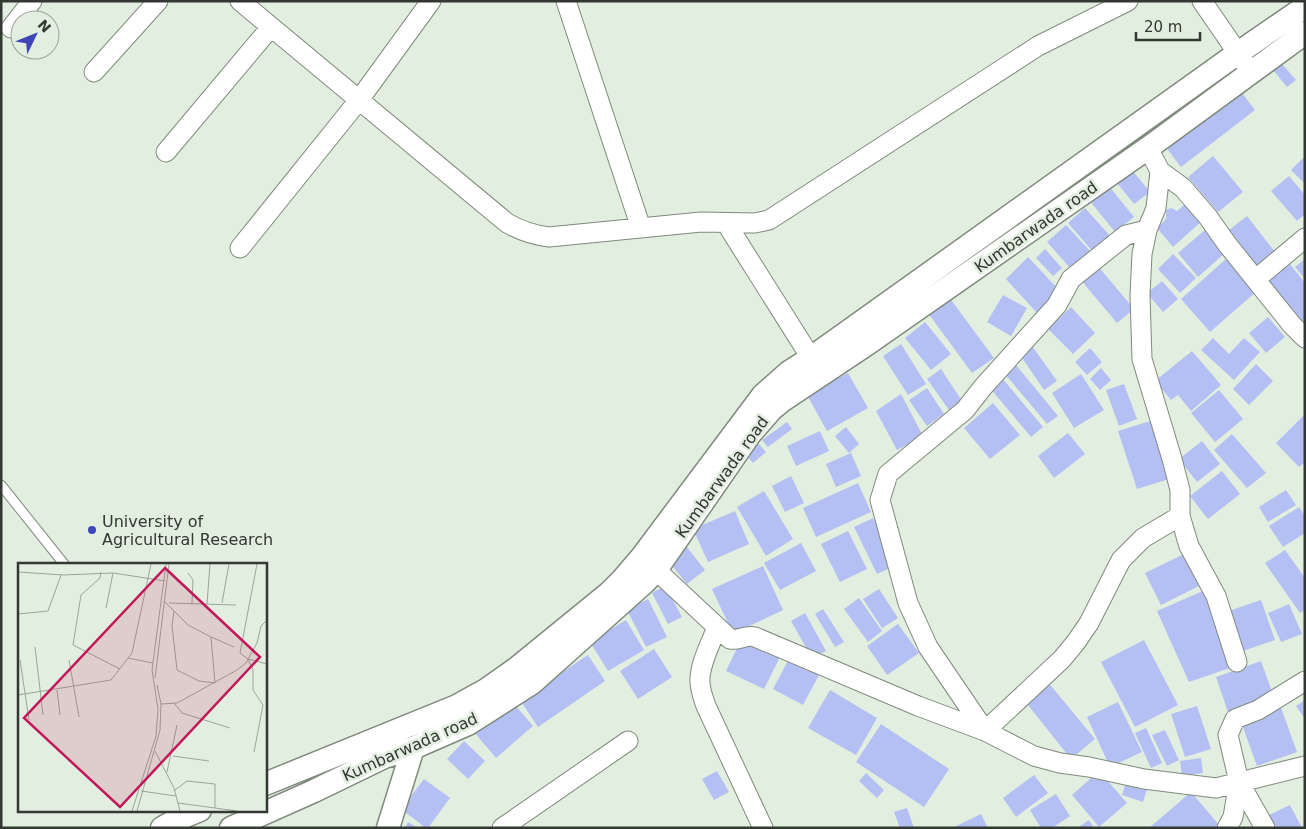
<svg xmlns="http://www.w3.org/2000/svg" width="1306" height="829" font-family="'DejaVu Sans',sans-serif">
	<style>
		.building { fill: #b4c0f3 }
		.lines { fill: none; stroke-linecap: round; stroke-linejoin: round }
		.service-casing { stroke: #7f8a7c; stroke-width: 11 }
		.minor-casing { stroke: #7f8a7c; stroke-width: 21 }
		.tertiary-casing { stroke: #7f8a7c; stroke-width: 25 }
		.service { stroke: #fff; stroke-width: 9 }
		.minor { stroke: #fff; stroke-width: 19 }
		.tertiary { stroke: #fff; stroke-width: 22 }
		.poi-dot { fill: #3d45b9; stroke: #e2eedf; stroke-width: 2 }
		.labels { text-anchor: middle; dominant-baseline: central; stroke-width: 5; stroke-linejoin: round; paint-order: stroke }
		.street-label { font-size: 16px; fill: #333832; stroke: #e2eedf }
		.poi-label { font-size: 16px; fill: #333832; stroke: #e2eedf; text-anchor: start }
		.inset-road { fill: none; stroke: #9ca59a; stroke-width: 1 }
		.view { fill: #c2185b; fill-opacity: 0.15; stroke: #c2185b; stroke-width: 2.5 }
		.inset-edge { fill: none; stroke: #333832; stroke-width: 2.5 }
	</style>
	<rect width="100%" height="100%" fill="#e2eedf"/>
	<path class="building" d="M1276,57l20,23 -9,7 -19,-23z
		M1239,89l16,21 -74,57 -16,-21z
		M1213,156l30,36 -25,20 -30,-35z
		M1305,156v28l-14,-14z
		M1133,171l17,21 -16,12 -17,-21z
		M1289,176l16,19v19l-8,7 -26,-30z
		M1108,185l26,32 -19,15 -26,-32z
		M1186,203l16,18 -29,26 -16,-19 9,-9v-9l5,-2 6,3z
		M1085,208l27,30 -17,16 -27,-31z
		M1247,216l28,36 -18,14 -28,-36z
		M1066,225l24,26 -19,18 -24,-27z
		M1205,230l20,23 -27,24 -20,-24z
		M1045,249l17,19 -9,8 -17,-18z
		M1173,254l23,24 -16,15 -22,-24z
		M1028,257l33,35 -23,22 -32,-35z
		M1227,258l30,33 -47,41 -29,-33z
		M1305,259v20l-10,-12z
		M1289,263l16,20v47l-39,-48z
		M1097,265l37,44 -17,14 -37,-44z
		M1162,281l16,18 -15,13 -16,-19z
		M1003,295l24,13 -16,28 -24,-14z
		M949,297l45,61 -22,15 -44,-60z
		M1071,307l24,26 -22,21 -25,-25z
		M1268,317l17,20 -19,16 -17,-20z
		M925,322l26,32 -20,16 -26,-32z
		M1213,338l16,16 15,-16 16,14 -26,28 -33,-30z
		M901,344l25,40 -18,11 -25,-39z
		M1032,346l25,35 -13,9 -24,-35z
		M1090,348l12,14 -15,13 -12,-13z
		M1192,351l29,34 -30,26 -13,-16 -7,5 -16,-19z
		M1256,364l17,17 -24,24 -16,-16z
		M1016,365l42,51 -11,8 -42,-50z
		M1101,368l10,12 -11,10 -10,-11z
		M941,369l21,32 -13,9 -22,-31z
		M848,373l20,35 -41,23 -20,-36z
		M1081,374l23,36 -30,18 -22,-35z
		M1002,378l41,49 -12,10 -41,-49z
		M1124,384l13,35 -18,7 -13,-36z
		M927,388l17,26 -17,12 -18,-26z
		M1219,390l24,29 -28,23 -24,-29z
		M901,394l22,42 -26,14 -21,-39z
		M993,403l27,32 -30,24 -26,-31z
		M1303,416l2,2v44l-6,5 -23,-24z
		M1150,421l19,58 -32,10 -19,-58z
		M787,422l5,7 -24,18 -6,-7z
		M846,427l13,17 -10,9 -14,-17z
		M820,431l9,20 -33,15 -9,-20z
		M1068,433l17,21 -31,24 -16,-22z
		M1232,434l34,39 -19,15 -33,-38z
		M1202,441l18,23 -23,18 -18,-23z
		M757,442l9,10 -13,11 -9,-10z
		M851,453l10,23 -25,11 -10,-23z
		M1222,471l18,23 -32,25 -18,-23z
		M791,476l13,27 -19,9 -13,-26z
		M858,483l13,29 -55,25 -13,-29z
		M1286,490l10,15 -28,17 -9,-15z
		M764,491l29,48 -27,17 -29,-49z
		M1299,507l6,9v17l-22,14 -14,-21z
		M735,511l14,33 -41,18 -15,-33z
		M873,518l24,47 -20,9 -23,-47z
		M848,531l19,38 -27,13 -19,-38z
		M801,543l15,28 -36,19 -16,-27z
		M686,546l19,24 -18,14 -19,-23z
		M1285,550l20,28v32l-5,3 -35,-50z
		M1184,554l15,32 -38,19 -16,-32z
		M763,566l20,44 -50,24 -21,-45z
		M665,586l17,31 -14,7 -16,-31z
		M879,589l19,29 -16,10 -19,-29z
		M1205,590l28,77 -44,15 -32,-71z
		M859,598l23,33 -14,11 -24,-33z
		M648,599l19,38 -21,10 -19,-37z
		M1261,600l14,40 -35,12 -14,-40z
		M1289,604l13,30 -21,8 -13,-29z
		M823,609l21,33 -9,5 -20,-33z
		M805,613l21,38 -14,7 -21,-37z
		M626,620l18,30 -36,21 -18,-29z
		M898,624l21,29 -32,22 -20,-29z
		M742,638l38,19 -16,32 -38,-18z
		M1144,640l34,65 -43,22 -34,-65z
		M654,649l18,28 -34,22 -18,-28z
		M588,655l17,26 -67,46 -18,-27z
		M790,657l30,16 -17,32 -30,-16z
		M1261,661l14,39 -46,15 -13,-38z
		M1047,681l48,58 -24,20 -47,-59z
		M830,690l47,28 -21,37 -48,-27z
		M511,700l22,26 -37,32 -22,-26z
		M1305,700v19l-9,-13z
		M1118,702l24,50 -32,15 -23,-50z
		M1280,705l17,47 -40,14 -17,-47z
		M1197,706l14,43 -26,8 -14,-43z
		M881,724l68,45 -25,38 -68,-45z
		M1146,728l16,35 -11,5 -16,-35z
		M1165,730l14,30 -12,6 -15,-31z
		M464,741l21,20 -17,18 -21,-20z
		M1201,758l2,15 -21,3 -2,-15z
		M717,771l12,21 -15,8 -12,-21z
		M1099,771l28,32 -28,24 -27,-32z
		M866,773l18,17 -7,8 -18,-17z
		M1034,775l14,18 -32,24 -13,-19z
		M424,779l26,19 -22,30h-2l-25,-19z
		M1126,782l21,7 -4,13 -21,-7z
		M1191,792l29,34 -2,2h-69z
		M1056,794l14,22 -18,12h-11l-11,-18z
		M1290,805l12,23h-29l-6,-12z
		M907,808l7,20h-14l-6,-16z
		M981,814l7,14h-36z
		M1089,820l5,8h-17z
		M408,822l10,6h-13z"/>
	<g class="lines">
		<defs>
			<path id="service" d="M1,485l63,79"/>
			<path id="minor" d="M240,1l267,222c14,8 26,12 42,14l152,-15 54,1 14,-3 269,-174 90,-45
				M566,1l75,227
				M1202,1l44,64
				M11,28l21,-27
				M94,72l64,-71
				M166,152l105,-125
				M1160,171l23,17 25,29 19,27 65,81 13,13
				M726,223l85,135
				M240,248l119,-148 72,-99
				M1256,279l49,-41
				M1180,516l9,30 27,50 21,66
				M656,570l74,69c9,2 16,-5 25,-2l163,69 67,25 49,25 26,7 29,4 55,12 72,9 89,-22
				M717,627c-6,16 -16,34 -17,51 -1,10 3,19 6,28l57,122
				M985,731l77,-72 14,-17 13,-19 32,-63 22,-22 37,-22v-26l-8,-31 -30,-100 -2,-64 2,-41 5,-24 9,-22 4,-37 -12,-23
				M985,731l-57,-84 -20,-44 -28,-103 8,-26 77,-64 18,-23 74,-82 14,-26 55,-44 21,-5
				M502,828l126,-87
				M1227,828l6,-11 6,-35
				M1265,828l-26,-46 -11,-47 7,-16 23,-9 47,-29"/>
			<path id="tertiary" d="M265,784l192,-78 29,-16 31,-22 92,-75 14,-14 18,-21 122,-163 26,-23 22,-14 427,-305 67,-46
				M162,828l14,-8 24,-10
				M231,828l83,-37 70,-34 29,-9 55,-24 64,-41 113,-101 11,-12 94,-136 22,-25 11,-9 84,-56 281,-196 157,-115
				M388,828l25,-80"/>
		</defs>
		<use href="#service" class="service-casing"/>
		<use href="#minor" class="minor-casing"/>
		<use href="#tertiary" class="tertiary-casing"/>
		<use href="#service" class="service"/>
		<use href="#minor" class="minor"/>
		<use href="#tertiary" class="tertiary"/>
	</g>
	<circle class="poi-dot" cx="92" cy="530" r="5"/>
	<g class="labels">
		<g class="street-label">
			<text transform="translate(1036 227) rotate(-35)">Kumbarwada road</text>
			<text transform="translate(722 477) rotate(-54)">Kumbarwada road</text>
			<text transform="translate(410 747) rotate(-24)">Kumbarwada road</text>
		</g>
		<g class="poi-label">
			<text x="102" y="521">University of<tspan x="102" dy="18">Agricultural Research</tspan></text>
		</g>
	</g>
	<g transform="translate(18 563)">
		<rect width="249" height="249" fill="#e2eedf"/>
		<path class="inset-road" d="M239,1l-17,89 8,6 19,5M0,9l46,3 49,-2M83,9l-1,6 -19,17 -8,50 47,24M170,10l5,7 -1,23M147,39l23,23 23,12 4,46M151,40l67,2M204,40l7,-39M189,41l3,-40M88,45l7,-35 52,8M156,48l-2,14 5,45 22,11 16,2M0,51l30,-3 13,-36M193,74l23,10M17,84l8,68M110,95l25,5M230,96l5,11v20l10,15 -9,47M2,97l9,60M51,97l10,57M137,115l14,-114M39,127l3,25M0,132l93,-15 21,-27 19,-89M156,140l8,10 48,15M143,141l16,-1 60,-33 9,-7 11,-20 4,-17 6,-6M137,188l19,37 6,23M155,193l36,5M149,209l10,-47M157,227l12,-9 28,3v24M123,228l35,5M160,240l59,8M114,248l24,-75 2,-27 -6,-39 14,-106M119,248l23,-81 1,-26 -4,-19"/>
		<path class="view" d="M147,5l95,89 -140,150 -96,-89z"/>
		<rect width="249" height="249" class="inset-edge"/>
	</g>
	<rect width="1306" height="829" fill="none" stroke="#333832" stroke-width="5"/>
	<g transform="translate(35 35) rotate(47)"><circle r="24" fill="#e2eedf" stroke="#9ca59a"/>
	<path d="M0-4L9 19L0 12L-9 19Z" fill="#3d45b9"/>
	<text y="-8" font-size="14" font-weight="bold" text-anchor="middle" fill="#333832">N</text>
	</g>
	<path d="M1136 32v8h64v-8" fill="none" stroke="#333832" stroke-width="2.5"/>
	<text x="1144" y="32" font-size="15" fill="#333832" stroke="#e2eedf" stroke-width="4" paint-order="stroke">20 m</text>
</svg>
